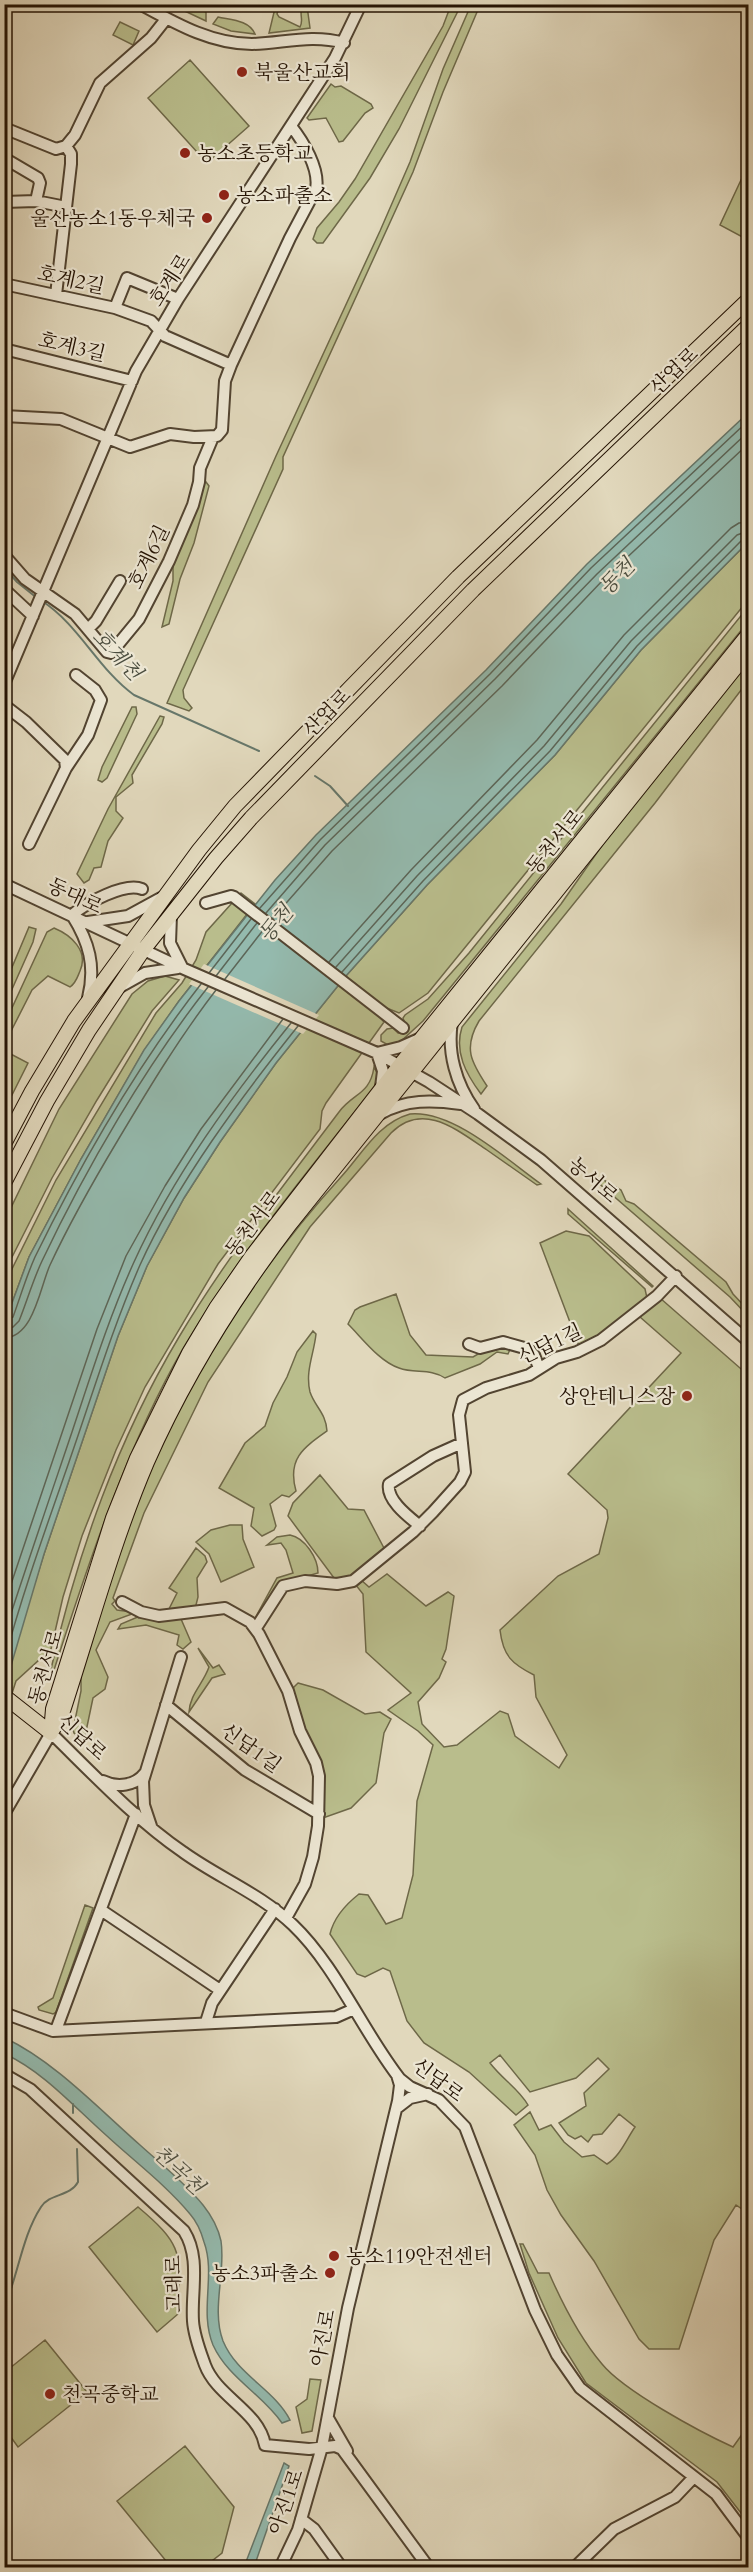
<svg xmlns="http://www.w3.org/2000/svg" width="753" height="2572" font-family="Cardo,'Noto Serif KR',serif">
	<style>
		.green { fill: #b9bd8c; stroke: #6e6848; stroke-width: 1.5 }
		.water { fill: #94baae; stroke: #67776a; stroke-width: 1.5 }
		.pier { fill: #e1d8bc }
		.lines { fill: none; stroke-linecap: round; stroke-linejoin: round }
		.shore { stroke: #5c6658; stroke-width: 1.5 }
		.stream { stroke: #67776a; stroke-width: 2 }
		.minor-casing { stroke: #524431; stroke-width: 14 }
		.major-casing { stroke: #231203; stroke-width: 16 }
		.minor { stroke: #ece6d3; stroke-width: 10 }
		.major { stroke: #e1d8bc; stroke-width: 14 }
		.poi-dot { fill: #8f2418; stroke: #ece6d3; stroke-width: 2 }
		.labels { text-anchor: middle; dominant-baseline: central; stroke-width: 4.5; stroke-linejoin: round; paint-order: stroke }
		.poi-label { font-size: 20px; fill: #231203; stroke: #ece6d3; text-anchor: start }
		.street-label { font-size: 20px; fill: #231203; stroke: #ece6d3 }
		.water-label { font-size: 21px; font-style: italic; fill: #4b4d3f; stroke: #ece6d3 }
	</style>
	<rect width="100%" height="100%" fill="#e1d8bc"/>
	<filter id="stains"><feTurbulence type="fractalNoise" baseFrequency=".00333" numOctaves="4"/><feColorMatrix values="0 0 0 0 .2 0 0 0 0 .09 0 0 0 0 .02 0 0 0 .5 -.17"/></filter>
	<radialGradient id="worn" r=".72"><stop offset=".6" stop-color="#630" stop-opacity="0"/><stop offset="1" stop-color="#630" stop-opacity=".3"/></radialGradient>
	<path class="green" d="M276,4l4,1 -3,9 2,3 21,10c4,-7 -1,-12 2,-20l5,-1 3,22 -41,5z
		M172,5h25l1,3 8,4v9z
		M451,5h10l-62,124 -29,49 -47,65h-6l-4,-4 4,-11 22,-26 16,-23 88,-153z
		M471,5h9l-37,87 -30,80 -130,285v12l-100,221 1,8 8,10 -3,3 -22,-8 109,-247 104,-225 30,-69 33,-93z
		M218,17c13,3 31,3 37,17l-24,-3 -18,-7z
		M120,22l19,9 -6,14 -20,-10z
		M190,60l59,66 -42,37 -59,-65z
		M331,84l4,3 6,-1 30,18 2,4 -8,5 -22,28 -4,1 -13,-24 -17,2 -2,-2z
		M748,165v75l-28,-15z
		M206,482l3,4 -15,57 -14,36 -11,45 -7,3 11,-46v-16l-2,-1 32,-81z
		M748,542v58l-320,393 -29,20 -15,-6 -6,8 6,7 -58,81 -4,8 -2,18 -102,135 -73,123 -29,63 -34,86 -19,61 -12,52 -35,32 -11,34v-29l7,-31 32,-101 74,-218 29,-70 37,-68 36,-56 56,-79 69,-86 82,-92 128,-130 86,-105z
		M748,607v15l-325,399 -23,21 -12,3 -7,-4v-6l6,-6 6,-1 5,5h5l3,-6 -3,-9 2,-3 23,-16 41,-46z
		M748,662v19l-93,122 -176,218c-16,27 -8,41 8,65l-6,8c-15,-20 -27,-42 -19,-67l99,-123 47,-67z
		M132,707h4l1,7 -30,64 -5,4 -4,-2 4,-13z
		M160,716l4,1 -2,7 -30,51 1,8 -17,14v14l7,7 -15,23 -7,26 -7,1 -5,12 -5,3 -7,-9 31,-65z
		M241,893l14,11 -76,97 -35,50 -63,108 -52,98 -24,65v-39l51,-103 100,-167 26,-30 14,-23 10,-28z
		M29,927l7,2 -3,13 -28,63v-21z
		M54,928c17,7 35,23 26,43 -3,7 -4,12 -10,16l-22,-11 -16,14 -27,53v-20l42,-91z
		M165,976l14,4 -27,31 -55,89 -45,78 -47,93v-51l54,-111 73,-115 16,-13z
		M5,1051l23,12 -23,46z
		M374,1067l4,8 -4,13c-67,84 -135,166 -190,259 -56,96 -96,217 -130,323l-3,-1c27,-118 66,-228 128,-332 47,-79 105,-152 160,-225 14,-19 31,-17 35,-45z
		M410,1114c43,-4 96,45 131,70l-4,1c-17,-12 -33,-23 -50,-35 -30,-20 -64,-49 -96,-17l-81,94 -102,155 -64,131 -31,85 2,3 -3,3 5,6 15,2v2l-22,8 -14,28 12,27 -3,12 -12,9 -9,43 -10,-8 -1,-3 8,-39v-22c18,-51 33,-104 52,-155 47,-124 119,-239 208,-337 21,-23 37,-54 69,-63z
		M602,1179l19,11 5,11 8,3 92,78 7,12 15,16v6l-18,-19 -135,-117z
		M568,1209l85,77 -1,1 -84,-73z
		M566,1231l23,5 56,53 2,9 -41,34 -27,14 -39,-103z
		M396,1294l14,41 16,20 47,2 19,-11 19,1 -3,7 -11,-2 -17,12 -35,14c-15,-10 -30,-4 -46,-10 -20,-7 -36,-29 -51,-44l7,-14 5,-3z
		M660,1298l88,77v838l-12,-8 -22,35 -35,109h-30l-10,-10 -45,-78 -33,-46 -14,-25 -12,-35 -21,-30 16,-13 9,18 12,-5 13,17 18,15 12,-2 13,9c13,-8 19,-24 28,-37l-16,-13 -17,20 -9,1 -5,7 -7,-6 -6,3 -7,-4 -9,-12 27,-17 -2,-13 25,-24 -11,-11 -22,20 -46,14 -30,-37 -10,8c12,16 29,26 38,42l-12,10 -47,-43 -45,-29 -17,-22 -17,-50 -7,-3 -18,9 -8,-3 -27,-40c4,-17 15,-29 29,-40l9,1 18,29 16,-6 11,-43 4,-74 16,-56 -15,-14 -30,-21 23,-17 -45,-41 -3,-58 -8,-10 6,-4 8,7 18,-13 39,32 22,-14 6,4 -8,53 -4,10 4,3 -7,16 -21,24 4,22 22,23 13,-2 43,-34 8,3 7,22 44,32 8,-13 -31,-58 -2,-22c-22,-11 -31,-19 -34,-45l58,-54 41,-22 9,-36 -1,-8 -39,-36 113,-121 -41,-36z
		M313,1331l3,3c-2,20 -11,37 -6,58 5,15 16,21 17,39 -24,17 -40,28 -31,60l-7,6 -7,-2 -12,9 6,22 -2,4 -12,6 -11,-10 3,-18 -35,-20 26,-45 20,-17 8,-23 14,-26 10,-25z
		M320,1475l28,34 16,1 21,40 -29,25 -19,5 -3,-2 -46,-62 5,-13z
		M230,1525h12l1,14 11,28 -33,15 -12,-28 -13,-12 15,-12z
		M290,1535c15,3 28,23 28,38l-35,10 -25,37h-4l23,-42 16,-5 -7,-23 -5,-7 -14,2 10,-8z
		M196,1548l9,8 2,6 -10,16 1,19 -3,12 -24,3 -2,-3 8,-16 -8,-5z
		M140,1616l41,3 10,23 -8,7 -6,-4 2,-10 -33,-10 -28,4 3,-5z
		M198,1648l15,20 6,-3 6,9 -13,4 -23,34c1,-18 14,-28 20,-45z
		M298,1683l25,7 42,24 15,-2 11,7 -7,14 -8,50 -25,25 -28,10v-32l-20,-56 -11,-41z
		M85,1905l8,3 -37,104 -3,2 -14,-4 -1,-3 15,-9z
		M138,2207c49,41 41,48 40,107l-21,18 -68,-85z
		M520,2244h3l15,29h11c14,32 30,64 53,91 22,27 98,68 131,83l15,-21v96l-31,-40 -131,-99 -28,-45 -29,-65z
		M45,2340l42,52 -69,55 -13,-18v-57z
		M310,2379l11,1 -9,51 -10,2 -6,-26 11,-8z
		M185,2446l49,61 -12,46 -18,14h-33l-54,-66z"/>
	<path class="water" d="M748,413v129l-107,108 -86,105 -128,130 -82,92 -69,86 -56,79 -36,56 -37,68 -29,70 -74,218 -39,132v-364l24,-65 52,-98 63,-109 35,-49 96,-121 41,-45 170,-165 101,-106z
		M5,2038c49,23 94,71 135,107 21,19 45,38 63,60 8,10 15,22 18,36 5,32 -10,68 2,100 14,34 51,48 67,79l-8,3c-20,-29 -54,-45 -69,-78 -14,-34 3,-70 -9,-103 -3,-11 -7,-20 -14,-28 -24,-29 -56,-53 -83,-78 -32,-28 -63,-64 -102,-82z
		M284,2463l5,3 -35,101h-10z"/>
	<path class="pier" d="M204,964l115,51 -16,19 -114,-50z"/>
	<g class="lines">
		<path class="shore" d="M260,908l60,-68 170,-166 101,-106 157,-147
			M266,913l59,-68 170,-166 102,-105 151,-142
			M273,918l59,-67 170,-165 101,-106 145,-136
			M329,962l82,-92 126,-130 87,-105 107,-107 8,-5 9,-1
			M336,967l81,-91 127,-130 87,-105 106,-106 11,-4
			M342,972l81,-91 127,-130 87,-105 105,-106 6,-2
			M209,973l42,-54
			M216,976l41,-53
			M225,979l39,-50
			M4,1321l9,-4c7,-19 13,-40 22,-60 46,-94 102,-191 166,-273
			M4,1329l9,-2 6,-6c8,-20 14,-41 23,-60 44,-93 103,-194 166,-274
			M4,1338c30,-1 36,-51 46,-73 20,-43 44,-85 68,-125 31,-52 61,-102 98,-150
			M4,1605l93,-276 29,-73 39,-70 36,-57 82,-110
			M4,1635c22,-68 45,-135 68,-203 19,-57 37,-115 62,-170 39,-86 98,-166 157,-239
			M4,1662c18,-68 42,-134 65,-200 23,-66 43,-133 71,-197 37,-82 102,-169 158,-239"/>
		<path class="stream" d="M4,567l13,15 20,16
			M42,601c37,24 56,68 92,94l125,56
			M315,776l15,10 18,20
			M73,2104v9
			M4,2308c14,-32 18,-72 37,-101 9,-14 29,-10 37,-25l-1,-33"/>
		<defs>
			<path id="minor" d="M140,4c35,19 71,40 112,40 32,-1 60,-10 92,-1
				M4,128l52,21 10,-3 9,-11 25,-52 51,-45 15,-19
				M4,158l34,20 2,5 -4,18
				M4,202l32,-1 30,6
				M4,284l111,24 12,-30 51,21
				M56,295l15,-131v-10l-5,-8
				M115,308l36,13 14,15 66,29 59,-127 26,-49c4,-20 -13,-48 -25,-63
				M4,349l128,32
				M4,416l57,3 69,28 40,-13 24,3 23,-1 5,-6 3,-49 6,-16
				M4,555l21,24 50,35 32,38 4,1 28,-34 30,-58 24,-56 6,-23 1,-14 13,-31
				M4,589l29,27
				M89,628l7,-7 24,-40
				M4,684l132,-313 42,-72 157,-241 26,-54
				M4,705l22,17 39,38 1,8 -37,76
				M66,768l22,-33 13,-35 -6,-10 -19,-15
				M4,884l178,84 195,85 52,29 49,32 63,46 207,181
				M206,903l25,-7 3,1 169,131
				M171,915l-1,28 12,24
				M88,922l40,-6 33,-18
				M120,987l25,-14 33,-5
				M88,998c8,-32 1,-56 -16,-83 14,-12 53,-33 70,-26
				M452,1022c-5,30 4,62 22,87
				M377,1053l24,-6 18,-8
				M377,1053l6,18 -2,16
				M380,1114c26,-15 52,-14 81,-10
				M469,1344l11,4 23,-6 25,7 6,6 5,13
				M420,1526c-11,-9 -34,-26 -31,-42l44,-28 29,-13
				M122,1602l19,10 18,4 66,-8 25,14 9,12 29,57 12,40 16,32 3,13 -1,50 -5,31 -8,27 -19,34
				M256,1628l27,-42 22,-5 32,3 16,-3 60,-49 20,-20 27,-30 5,-10 -6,-57 4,-15 23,-12 43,-13 27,-17 21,-6 24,-12 56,-44 19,-20
				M166,1705l79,65 74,44
				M103,1781c14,7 32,5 42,-8
				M4,1814l47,-81c42,41 84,86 132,119 36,26 78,42 110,73 43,41 70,107 107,154l10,8 29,13 26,27 70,183 22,45 23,33 136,106 32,43
				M151,1826l-7,-21 -1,-24 38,-124
				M101,1910l119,80
				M4,2013l49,18 283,-14 18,-8
				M206,2022l6,-19 63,-94
				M56,2030l80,-216
				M4,2074l26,15 154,142c17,27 7,60 9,90 1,15 7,30 12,44 12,32 54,46 60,80l44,4 26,-3 7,3 87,119
				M397,2108l13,-10 18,-4
				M328,2418l19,33
				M301,2519l13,10 28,39
				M280,2568l18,-38 24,-83 26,-139 50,-207 2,-16 -3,-10
				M574,2568l40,-39 61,-32 19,-20"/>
			<path id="major" d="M4,1144l28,-53 42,-70 125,-171 36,-44 223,-229 290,-277
				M4,1183l43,-82 42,-71 55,-81 72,-91 35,-40 222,-228 275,-264
				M4,1696l47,37
				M53,1729l8,-12c28,-85 51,-173 86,-255 38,-86 87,-164 143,-238l458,-572
				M51,1733l2,-24 60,-191 24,-60 52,-105 27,-45 36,-52 148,-191 348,-430"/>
		</defs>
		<use href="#minor" class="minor-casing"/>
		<use href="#major" class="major-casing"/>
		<use href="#minor" class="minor"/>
		<use href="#major" class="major"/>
	</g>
	<g class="poi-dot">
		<circle cx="242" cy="72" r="6"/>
		<circle cx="185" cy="153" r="6"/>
		<circle cx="224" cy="195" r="6"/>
		<circle cx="207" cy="218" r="6"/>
		<circle cx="687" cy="1396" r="6"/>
		<circle cx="334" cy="2256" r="6"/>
		<circle cx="330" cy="2273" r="6"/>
		<circle cx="50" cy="2394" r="6"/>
	</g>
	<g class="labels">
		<g class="poi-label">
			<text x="254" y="72">북울산교회</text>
			<text x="197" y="153">농소초등학교</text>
			<text x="236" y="195">농소파출소</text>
			<text x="195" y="218" text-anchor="end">울산농소1동우체국</text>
			<text x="675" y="1396" text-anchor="end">상안테니스장</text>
			<text x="346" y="2256">농소119안전센터</text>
			<text x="318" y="2273" text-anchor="end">농소3파출소</text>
			<text x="62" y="2394">천곡중학교</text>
		</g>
		<g class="street-label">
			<text transform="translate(71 280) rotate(12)">호계2길</text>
			<text transform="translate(170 280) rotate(-57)">호계로</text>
			<text transform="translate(72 347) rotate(13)">호계3길</text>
			<text transform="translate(674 371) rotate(-44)">산업로</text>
			<text transform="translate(149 557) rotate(-64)">호계6길</text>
			<text transform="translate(327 713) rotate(-46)">산업로</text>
			<text transform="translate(555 842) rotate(-51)">동천서로</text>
			<text transform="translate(75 896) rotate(25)">동대로</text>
			<text transform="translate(593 1180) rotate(41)">농서로</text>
			<text transform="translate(253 1224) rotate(-53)">동천서로</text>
			<text transform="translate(550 1344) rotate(-25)">신답1길</text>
			<text transform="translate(46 1667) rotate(-74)">동천서로</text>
			<text transform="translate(82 1737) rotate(43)">신답로</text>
			<text transform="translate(251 1748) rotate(36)">신답1길</text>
			<text transform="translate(438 2080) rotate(37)">신답로</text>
			<text transform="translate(174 2284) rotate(-91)">고래로</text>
			<text transform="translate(323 2338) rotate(-79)">아진로</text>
			<text transform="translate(286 2502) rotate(-71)">아진1로</text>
		</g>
		<g class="water-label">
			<text transform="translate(617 577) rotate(-45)">동천</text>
			<text transform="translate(117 655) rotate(47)">호계천</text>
			<text transform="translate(276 924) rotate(-50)">동천</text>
			<text transform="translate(178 2170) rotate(43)">천곡천</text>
		</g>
	</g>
	<rect width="753" height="2572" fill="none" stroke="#e1d8bc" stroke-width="24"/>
	<rect x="6" y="6" width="741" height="2560" fill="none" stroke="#231203" stroke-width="3"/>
	<rect x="12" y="12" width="729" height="2548" fill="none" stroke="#231203" stroke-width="1.5"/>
	<rect width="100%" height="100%" filter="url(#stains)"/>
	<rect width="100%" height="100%" fill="url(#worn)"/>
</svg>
